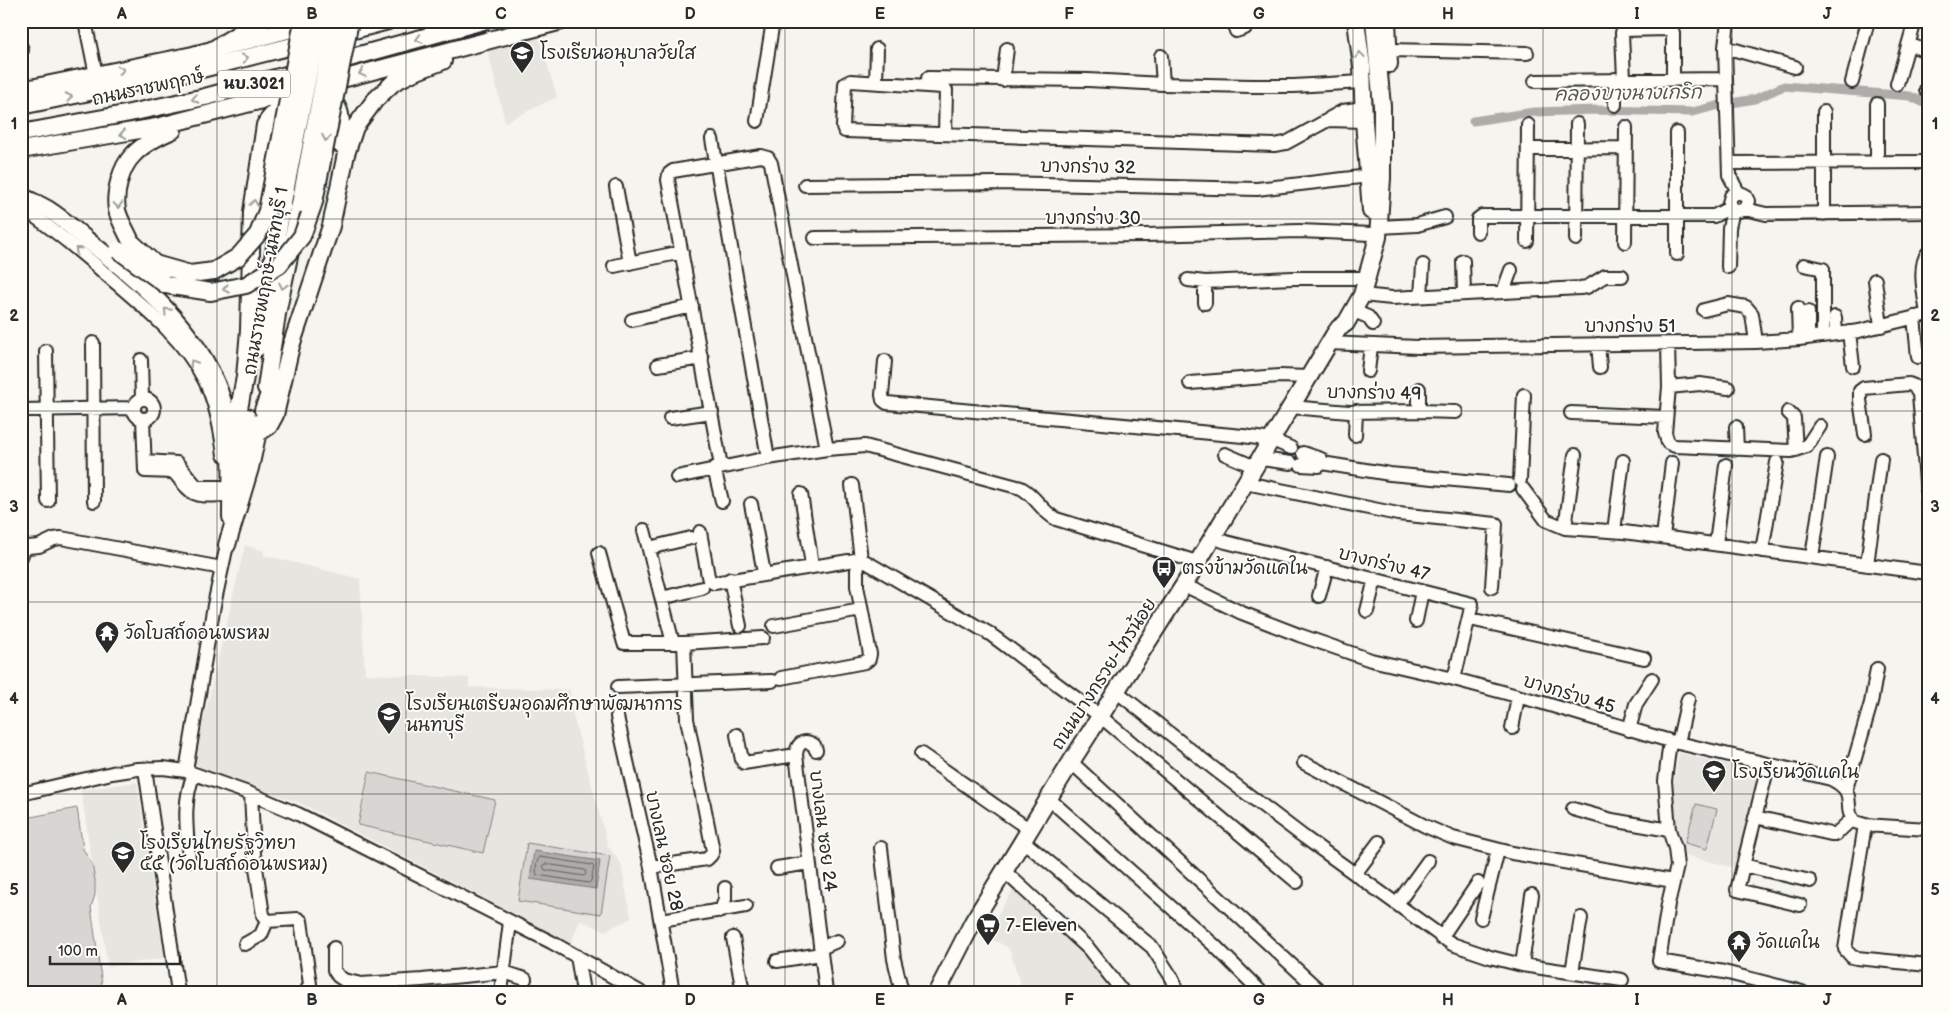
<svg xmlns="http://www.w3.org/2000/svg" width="1949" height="1013" font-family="'Balsamiq Sans','Playpen Sans Thai',sans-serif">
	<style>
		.built { fill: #e6e5e0 }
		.green { fill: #d7d6d2; stroke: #81807e }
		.water { fill: #adaca9; stroke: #797877 }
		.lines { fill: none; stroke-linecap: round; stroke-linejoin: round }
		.shore { stroke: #5f5f5d; stroke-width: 1 }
		.canal { stroke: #adaca9; stroke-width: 9 }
		.minor-casing { stroke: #2b2b2b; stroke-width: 16 }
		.major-casing { stroke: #2b2b2b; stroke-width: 20 }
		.minor { stroke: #fdfcf7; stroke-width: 12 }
		.major { stroke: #fdfcf7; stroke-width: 16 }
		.major-bridge-casing { stroke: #2b2b2b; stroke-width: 20; stroke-linecap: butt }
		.major-bridge { stroke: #fdfcf7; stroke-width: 16 }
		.oneway { stroke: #9e9e9b }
		.grid { fill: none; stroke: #2b2b2b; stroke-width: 1; stroke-opacity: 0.55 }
		.labels { text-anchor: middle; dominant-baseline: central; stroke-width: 4; stroke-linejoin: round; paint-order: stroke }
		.shield { fill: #fdfcf7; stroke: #6a6a68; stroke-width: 1 }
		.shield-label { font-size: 16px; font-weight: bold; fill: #2b2b2b }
		.poi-label { font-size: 18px; fill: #2b2b2b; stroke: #fdfcf7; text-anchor: start }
		.street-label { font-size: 18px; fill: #2b2b2b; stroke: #fdfcf7 }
		.water-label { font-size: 19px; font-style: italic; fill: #585857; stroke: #fdfcf7 }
		.neatline { fill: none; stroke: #2b2b2b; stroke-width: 2 }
		.grid-label { font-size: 16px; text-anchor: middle; font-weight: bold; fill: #2b2b2b }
	</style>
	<rect width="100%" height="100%" fill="#f5f4ef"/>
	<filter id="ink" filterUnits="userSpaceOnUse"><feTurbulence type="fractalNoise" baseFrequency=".02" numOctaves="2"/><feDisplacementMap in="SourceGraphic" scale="10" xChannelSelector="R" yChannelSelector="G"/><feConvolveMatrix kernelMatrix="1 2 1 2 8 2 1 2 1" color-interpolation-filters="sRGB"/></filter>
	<g filter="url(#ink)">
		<path class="built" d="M539,37l18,60 -52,25 -17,-71z
			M245,545l19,6 -1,4 97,24 5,95 104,4v9l101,3 1,18 37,138 13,18 10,54 -26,13 -25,-11 -9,23 -273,-141 -96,-32 -8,-9z
			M1679,753l83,19 -27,96 -50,-13 -16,-41z
			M137,782l27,176 -56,9 -27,-177z
			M1022,875l39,44 52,50 17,23h-107l-13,-41 -3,-4 -22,-11z"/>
		<path class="green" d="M369,772l126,28 -12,53 -125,-28z
			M1696,804l21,5 -10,40 -22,-6z
			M77,808l6,41 9,15 3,16v15l-4,12 12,85h-82v-173z
			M527,843l83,13 -9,58 -83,-13z"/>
		<path class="water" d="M534,851l66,10 -4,28 -66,-10z"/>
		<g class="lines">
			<path class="shore" d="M540,857l52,8 2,2 -3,14 -2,2 -52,-8c-2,-4 -1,-15 3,-18z
				M546,864l39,6 1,4 -2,2 -39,-6 -2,-4z"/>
			<path class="canal" d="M1473,121l61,-9 62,-2 96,2 28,-7 35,-6 29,-13 126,10 18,9"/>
			<defs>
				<path id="minor" d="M85,21l11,54
					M1728,21l-3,26 4,128 9,17 7,3 3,6 -3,8 -6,2 -7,-2 -3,-6 2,-7 7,-4
					M1236,31l9,-3 5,-7
					M1909,44l19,8
					M21,47l1,3
					M213,47l39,-24
					M1725,47l70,20
					M1388,50l139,3
					M1161,56l2,28
					M928,78l160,2 75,4 88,2h43l68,-4
					M1615,79v26
					M1624,79l-2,-46 1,-3 45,-1 4,1 1,3v46
					M1003,80l4,-31
					M1535,81l191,-2
					M1852,82l16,-61
					M876,83l1,-34
					M1897,84l18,-63
					M1926,90l2,-5
					M1824,112v102
					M1330,118l13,-7 20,-3
					M757,121l16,-100
					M945,134l1,-44 -4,-3 -91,-6 -6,3 -2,43 2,4c143,5 286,10 429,14l12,-2 42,-23 36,1
					M712,139l56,319
					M1528,149l98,-1
					M1877,162v-58
					M1729,163l199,-1
					M805,185l193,-2 259,6 112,-13
					M616,187l14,76
					M21,207c31,21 59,44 87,69 36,31 75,62 97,105 11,22 16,50 19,74
					M1745,209l21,5 162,-2
					M1379,227l38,-2 28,-8
					M1478,232v-13l4,-3h232l17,-9
					M815,238l331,-3 153,-4 73,3
					M1576,239l1,-115
					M1527,241l1,-116
					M1625,242l1,-115
					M1677,254v-121
					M1463,261l1,33
					M1804,265l19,4v67
					M614,266l68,-14
					M1728,267l1,-39 4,-18
					M1188,280l17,2 88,-4h67
					M1875,280l6,46
					M1503,292l8,-22
					M1362,295l30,3 188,-10 7,-1 18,-11h17
					M1421,296l2,-31
					M1205,303v-21
					M1798,308l1,31
					M1704,310l24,-6 18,3 6,7 4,28
					M1354,311l14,6 5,7
					M1808,312v26
					M1927,314c-2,-16 -10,-48 1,-61
					M1835,317l1,17
					M1914,317l4,40
					M632,320l60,-14
					M1849,332l4,34
					M93,343l1,158
					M1329,343l89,4 338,-5 43,-3 60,-8 69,-17
					M1598,344l2,23
					M1668,344l1,43 -4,46 3,10 7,3 116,5 16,-5 13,-20
					M46,351l2,150
					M141,360l1,39
					M885,361l-3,34 1,5 4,3 356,33 29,4 19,8
					M658,365l44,-7
					M1368,371l3,-25
					M1190,383l89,-7 30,1
					M1669,387l31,-3 28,4
					M1419,389v22
					M134 409a10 10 0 1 1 20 0a10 10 0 1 1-20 0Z
					M1291,407l58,5 70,-1 37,1
					M21,410l113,-2
					M1788,412l6,6 2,32
					M1571,413l95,4
					M670,418l42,-6
					M143,419l2,52 29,1c21,26 18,24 52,23
					M1736,427l1,22
					M1865,434l-5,-34v-9l4,-3 45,-4 5,2 5,8 9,113
					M1355,435l1,-24
					M1303,453l18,6 1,4
					M1225,454l30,13
					M1261,459l30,4
					M145,461l32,2 20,24h24
					M1301,465l18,1 3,-3 68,11 119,11
					M721,466l-53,-286 1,-6 4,-3 88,-15 7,2 3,5 56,286
					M714,468l8,33
					M677,477l91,-19 59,-9 38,-3 156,42c15,8 20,23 35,31l141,43
					M1520,480l4,-85
					M1246,483l152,31 98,10 -4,63
					M1523,489l23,31 19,8 59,4 304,41
					M801,494l11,71
					M751,504l13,69
					M1565,528l10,-73
					M644,530l29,113h11l3,76 26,132 -2,4 -4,4 -56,8
					M1614,531l9,-70
					M700,532l8,44 1,4 5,3 147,-24 -9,-74
					M1212,537l14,5 246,62 -18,75
					M1663,537l9,-74
					M1716,544l10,-79
					M649,548l42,-10
					M1762,551l15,-89
					M599,553l25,90h49
					M21,557l2,-6 5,-4 11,-1 15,-7 7,-1 161,30
					M1812,557l15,-100
					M1867,565l14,-106
					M730,579l10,47
					M1184,585l58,28 57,22 72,25 83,19 89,24 127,38 161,38c29,14 10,28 24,43l10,3 63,4
					M1319,596l8,-29
					M662,598l40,-10
					M1367,611l8,-32
					M1470,619l174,39
					M1416,621l6,-30
					M774,626l87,-16
					M684,643l79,-5
					M781,678l84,-16 4,-3 1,-5 -13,-68v-16l4,-11 129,75 110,82 197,166
					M618,687l154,-6
					M1116,691l101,80 87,66 148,107 38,13 32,8 100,15
					M617,717l34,150 22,125
					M1512,728l6,-31
					M1629,730l7,-26 16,-25
					M737,735l5,25 2,3 52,-8 30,237
					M1670,741l-5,40 4,49 6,18 2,18 -9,38 -9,57 65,11 78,20
					M1678,743l10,-44
					M921,754l109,76
					M796,755c1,-11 7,-17 18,-10l2,5
					M1071,762l250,230
					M1304,763l121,63 28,12 59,15 161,28
					M1768,766l-31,124 63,15
					M145,769l33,223
					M186,771l28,-166 13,-60v-7
					M1846,789l25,-86 6,-34
					M21,794l91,-21 26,-4 25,-1 23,3 65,23 47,20 253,128 89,50
					M251,794l3,60 9,61 4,6 31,-2 3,2 9,63 -4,8
					M1049,799l166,147 46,46
					M1573,809l39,11 57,10
					M1755,817l76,17h5l16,-15
					M1865,825l-20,124 7,8 5,1 71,7
					M1023,841l129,106 20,31 6,14
					M881,848l13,111 8,33
					M189,860c-2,-29 -7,-58 5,-86
					M1743,865l67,16
					M777,868l32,-5
					M1004,871l84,77 35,44
					M1355,874l24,-32
					M1397,904l31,-43
					M721,911l4,-12v-11
					M1481,918l17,-68
					M661,920l85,-14
					M733,938l10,54
					M1441,938l37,-55
					M245,944l16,-9 6,-14
					M334,948v22l4,6 6,4 17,4 61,-4 82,-8 21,7
					M821,948l16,-7
					M577,956l6,36
					M777,961l44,-7
					M1522,965l10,-70
					M1572,972l9,-54
					M501,992l9,-70"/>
				<path id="major" d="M1356,21l6,46 2,54 7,90
					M1387,21l2,43
					M335,35l53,-14
					M238,41l24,-20
					M331,63l152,-42
					M327,83l235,-62
					M21,90l172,-35 121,-32
					M323,105l12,-1c9,10 5,27 5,40
					M21,106l177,-36 114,-29
					M21,133l104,-19 80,-17 100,-27
					M21,150l136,-23 144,-37
					M21,196c9,5 19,8 28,14 13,8 26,20 38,30 53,41 110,89 133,153 15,39 11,83 11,124
					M131,242c-4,-10 -12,-22 -14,-32 -3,-17 4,-43 16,-55 10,-11 26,-19 40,-25
					M257,348l26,-146
					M266,388l11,-74 23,-110
					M263,410l12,-32
					M258,433l11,-7 6,-11 16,-69 40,-120 15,-72 9,-27 20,-27 19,-18 18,-9 31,-12
					M230,443l8,-29 7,-37 4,-47 3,-118 13,-87c8,-15 17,-18 34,-19
					M238,469l9,-52
					M227,545l23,-77 10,-46
					M937,992l36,-70 98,-160 113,-177 150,-250 5,-7 7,-5 16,-28 16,-58 4,-59v-72l-8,-85"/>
			</defs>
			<use href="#minor" class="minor-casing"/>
			<use href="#major" class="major-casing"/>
			<use href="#minor" class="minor"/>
			<use href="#major" class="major"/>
			<defs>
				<path id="major-bridge" d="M283,202l36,-181
					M300,204l35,-183
					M131,242l24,22 35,10 24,-3 24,-14 20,-23 9,-23 36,-190
					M118,250l48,35 45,7 35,-7 33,-20 23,-29 12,-34 36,-181"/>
			</defs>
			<use href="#major-bridge" class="major-bridge-casing"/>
			<use href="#major-bridge" class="major-bridge"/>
		</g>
		<defs><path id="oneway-chevron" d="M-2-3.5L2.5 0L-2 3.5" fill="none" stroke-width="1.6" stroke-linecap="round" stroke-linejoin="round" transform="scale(1.25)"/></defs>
		<g class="oneway">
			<use href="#oneway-chevron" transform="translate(419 39) rotate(165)"/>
			<use href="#oneway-chevron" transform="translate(1360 55) rotate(-97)"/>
			<use href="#oneway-chevron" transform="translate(245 58) rotate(-15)"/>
			<use href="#oneway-chevron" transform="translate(121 70) rotate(-11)"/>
			<use href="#oneway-chevron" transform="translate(362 73) rotate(165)"/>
			<use href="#oneway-chevron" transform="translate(69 97) rotate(-12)"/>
			<use href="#oneway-chevron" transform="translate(195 99) rotate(168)"/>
			<use href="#oneway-chevron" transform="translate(123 134) rotate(171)"/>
			<use href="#oneway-chevron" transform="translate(326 138) rotate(101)"/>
			<use href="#oneway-chevron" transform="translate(254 203) rotate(-83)"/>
			<use href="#oneway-chevron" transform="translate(118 205) rotate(86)"/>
			<use href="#oneway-chevron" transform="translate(78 250) rotate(-139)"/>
			<use href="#oneway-chevron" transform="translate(283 286) rotate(102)"/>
			<use href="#oneway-chevron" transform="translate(226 289) rotate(169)"/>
			<use href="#oneway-chevron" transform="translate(167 311) rotate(-133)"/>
			<use href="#oneway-chevron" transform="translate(193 363) rotate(-122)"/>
		</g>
	</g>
	<path class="grid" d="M217,21v971M406,21v971M596,21v971M785,21v971M974,21v971M1164,21v971M1353,21v971M1543,21v971M1732,21v971M21,219h1907M21,411h1907M21,602h1907M21,794h1907"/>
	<defs>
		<symbol id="school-pin" viewBox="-11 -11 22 30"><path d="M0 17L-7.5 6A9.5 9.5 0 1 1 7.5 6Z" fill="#2b2b2b" stroke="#fdfcf7"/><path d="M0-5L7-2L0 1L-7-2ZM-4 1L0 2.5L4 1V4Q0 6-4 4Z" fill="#fff"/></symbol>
		<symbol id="bus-pin" viewBox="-11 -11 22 30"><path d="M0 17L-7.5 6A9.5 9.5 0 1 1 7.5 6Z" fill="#2b2b2b" stroke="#fdfcf7"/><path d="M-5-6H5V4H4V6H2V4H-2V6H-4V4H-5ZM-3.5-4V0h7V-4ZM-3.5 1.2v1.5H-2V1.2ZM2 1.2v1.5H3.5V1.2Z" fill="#fff"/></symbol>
		<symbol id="temple-pin" viewBox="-11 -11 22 30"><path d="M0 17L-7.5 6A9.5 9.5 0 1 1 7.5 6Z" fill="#2b2b2b" stroke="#fdfcf7"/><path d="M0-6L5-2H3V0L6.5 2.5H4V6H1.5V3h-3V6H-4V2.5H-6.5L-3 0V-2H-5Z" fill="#fff"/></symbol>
		<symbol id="supermarket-pin" viewBox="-11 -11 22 30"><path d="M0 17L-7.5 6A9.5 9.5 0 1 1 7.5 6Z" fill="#2b2b2b" stroke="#fdfcf7"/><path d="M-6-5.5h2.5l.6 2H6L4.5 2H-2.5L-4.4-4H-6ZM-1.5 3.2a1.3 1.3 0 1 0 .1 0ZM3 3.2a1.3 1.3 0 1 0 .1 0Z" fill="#fff"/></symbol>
	</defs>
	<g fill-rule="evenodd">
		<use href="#school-pin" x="508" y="39" width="28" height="38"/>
		<use href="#bus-pin" x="1150" y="554" width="28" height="38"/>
		<use href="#temple-pin" x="93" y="619" width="28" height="38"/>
		<use href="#school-pin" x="375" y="700" width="28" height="38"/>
		<use href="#school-pin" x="1700" y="758" width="28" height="38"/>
		<use href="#school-pin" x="109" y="839" width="28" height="38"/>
		<use href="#supermarket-pin" x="974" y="911" width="28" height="38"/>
		<use href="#temple-pin" x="1725" y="928" width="28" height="38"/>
	</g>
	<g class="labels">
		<rect class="shield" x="218" y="70.5" width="72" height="27" rx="4"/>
		<g class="shield-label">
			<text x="254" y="84">นบ.3021</text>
		</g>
		<g class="poi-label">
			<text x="540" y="53">โรงเรียนอนุบาลวัยใส</text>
			<text x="1182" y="568">ตรงข้ามวัดแคใน</text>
			<text x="124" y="633">วัดโบสถ์ดอนพรหม</text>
			<text x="406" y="704">โรงเรียนเตรียมอุดมศึกษาพัฒนาการ<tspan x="406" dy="21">นนทบุรี</tspan></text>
			<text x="1732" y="772">โรงเรียนวัดแคใน</text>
			<text x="140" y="843">โรงเรียนไทยรัฐวิทยา<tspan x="140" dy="21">๕๕ (วัดโบสถ์ดอนพรหม)</tspan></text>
			<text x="1006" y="925">7-Eleven</text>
			<text x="1756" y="942">วัดแคใน</text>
		</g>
		<g class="street-label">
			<text transform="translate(148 88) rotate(-12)">ถนนราชพฤกษ์</text>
			<text transform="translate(1088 167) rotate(1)">บางกร่าง 32</text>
			<text x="1093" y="218">บางกร่าง 30</text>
			<text transform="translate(266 281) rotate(-80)">ถนนราชพฤกษ์-นนทบุรี 1</text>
			<text x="1630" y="326">บางกร่าง 51</text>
			<text transform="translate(1374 393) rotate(1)">บางกร่าง 49</text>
			<text transform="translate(1384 564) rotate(14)">บางกร่าง 47</text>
			<text transform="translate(1104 674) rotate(-57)">ถนนบางกรวย-ไทรน้อย</text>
			<text transform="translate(1569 694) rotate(17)">บางกร่าง 45</text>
			<text transform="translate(823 831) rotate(83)">บางเลน ซอย 24</text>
			<text transform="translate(664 851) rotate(78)">บางเลน ซอย 28</text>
		</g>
		<g class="water-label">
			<text transform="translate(1628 94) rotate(-1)">คลองบางนางเกริก</text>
		</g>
	</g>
	<rect width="1949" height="1013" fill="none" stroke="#fdfcf7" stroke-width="55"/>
	<path d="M50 956v8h130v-8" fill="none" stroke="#2b2b2b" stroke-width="2.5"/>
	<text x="58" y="956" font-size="15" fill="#2b2b2b" stroke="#fdfcf7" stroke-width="4" paint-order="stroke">100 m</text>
	<rect x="28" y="28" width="1894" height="958" class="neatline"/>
	<g class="grid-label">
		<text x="122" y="19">A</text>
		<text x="312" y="19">B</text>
		<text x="501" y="19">C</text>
		<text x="690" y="19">D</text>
		<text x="880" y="19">E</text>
		<text x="1069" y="19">F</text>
		<text x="1259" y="19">G</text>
		<text x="1448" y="19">H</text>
		<text x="1637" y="19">I</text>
		<text x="1827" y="19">J</text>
		<text x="14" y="129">1</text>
		<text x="1935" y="129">1</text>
		<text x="14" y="321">2</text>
		<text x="1935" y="321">2</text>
		<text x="14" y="512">3</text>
		<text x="1935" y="512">3</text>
		<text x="14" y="704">4</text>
		<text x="1935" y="704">4</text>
		<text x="14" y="895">5</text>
		<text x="1935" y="895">5</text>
		<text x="122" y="1005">A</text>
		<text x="312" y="1005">B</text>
		<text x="501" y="1005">C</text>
		<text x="690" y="1005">D</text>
		<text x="880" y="1005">E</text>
		<text x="1069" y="1005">F</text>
		<text x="1259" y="1005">G</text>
		<text x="1448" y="1005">H</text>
		<text x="1637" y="1005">I</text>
		<text x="1827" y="1005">J</text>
	</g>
</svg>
